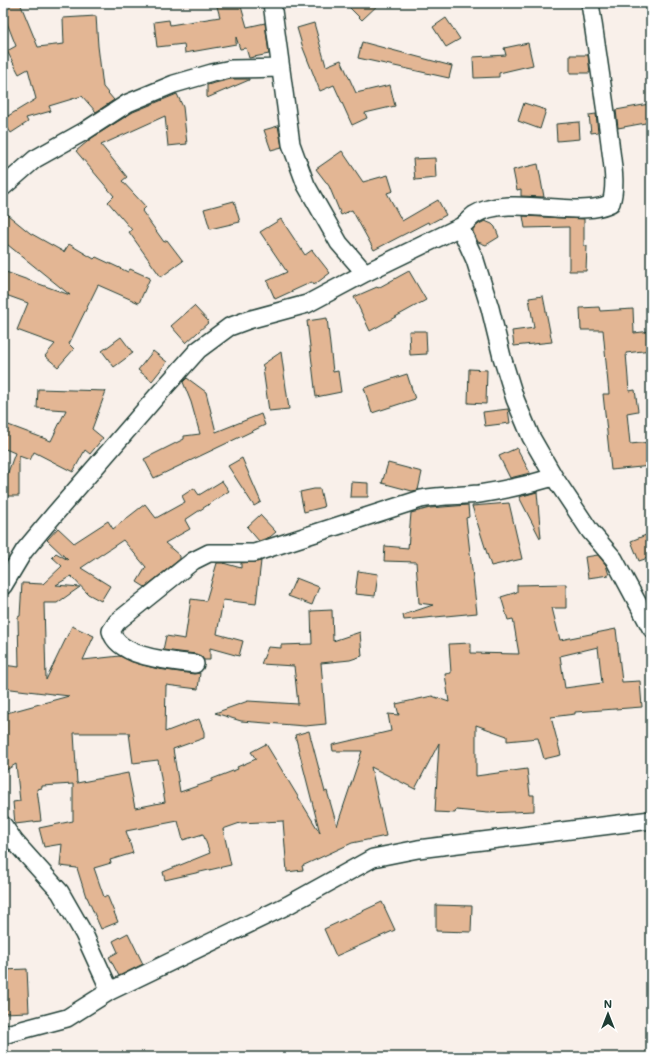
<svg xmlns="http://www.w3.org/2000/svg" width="654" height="1060" font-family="Mali,sans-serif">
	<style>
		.building { fill: #e3b694; stroke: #1f3d34; fill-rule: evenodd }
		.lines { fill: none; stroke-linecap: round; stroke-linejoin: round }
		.street-casing { stroke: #1f3d34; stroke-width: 20 }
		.street { stroke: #fff; stroke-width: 17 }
	</style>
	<rect width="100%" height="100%" fill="#f9f0ea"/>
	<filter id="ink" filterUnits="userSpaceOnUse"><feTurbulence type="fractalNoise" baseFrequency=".025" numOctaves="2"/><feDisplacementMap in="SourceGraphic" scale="8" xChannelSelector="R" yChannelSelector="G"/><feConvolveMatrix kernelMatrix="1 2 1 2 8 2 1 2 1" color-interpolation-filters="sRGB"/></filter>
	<g filter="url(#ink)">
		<path class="building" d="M3,3h17l18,44 26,-3 -1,-26 33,-2 2,30 5,41 11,13 -18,12 -14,-16 -33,10 2,5 -25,7 2,4 -17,11 -6,-9h-1l-1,-5 33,-20 -8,-30 -9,5 -12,-23 9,-5 -13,-33z
			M216,3h24l7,24 18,-4 4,31 -20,4 -3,-10 -6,1 -4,-12v7l-51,9 -1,-9 -27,3 -3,-25 15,-2 1,5 50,-8z
			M345,3h35l-18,17z
			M446,18l14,21 -14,8 -13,-20z
			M314,23l12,43 15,-6 15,33 34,-8 5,21 -30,7 2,5 -15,7 -18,-40 -14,6 -17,-43 -6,-20z
			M362,42l90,24 -3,12 -91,-20z
			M528,43l5,22 -34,8v4l-25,1 -1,-21 33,-2 -2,-7z
			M570,55h18l2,18h-20z
			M231,79h18v1l-42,18v-13z
			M177,94l6,13 4,37 -19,2 -3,-30 -64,29 26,32 -5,4 24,26 -4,4 22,31 3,-2 16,21 -22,16 -32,-45 3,-2 -24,-28 6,-6 -38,-45 17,-14 40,-25z
			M524,103l22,7 -6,19 -22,-8z
			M649,104l2,18 -33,6 -2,-18z
			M596,114l2,18 -7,1 -2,-18z
			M579,122l1,17 -23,2 -1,-17z
			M278,126l4,21 -11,3 -7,-20z
			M342,151l21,31 25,-7 5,16 -6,2 15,28 36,-21 8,15 -17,9 -1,-2 -54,28 -22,-40 -11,5 -12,-29 -13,-17z
			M435,158l1,20 -21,2 -2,-21z
			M538,164l6,33 -23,-1v-7l-4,1 -4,-20z
			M234,201l6,21 -30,7 -6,-20z
			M3,211l27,22 34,19 5,-8 25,15 2,-2 32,15 2,-3 20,9 -11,25 -41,-18 -29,59 5,5 -16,18 -13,-11 10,-12 -38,-14 11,-27 -25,-9v-23l67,24 -67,-54z
			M523,216l61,3v27h3l-1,25h-17v-44l-44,1z
			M281,219l24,36 7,-5 18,23 -16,12 -2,-3 -37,17 -8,-18 20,-9 -27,-40z
			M485,221l7,3 3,3 4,10 -13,8 -8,-3 -5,-10v-3l6,-5z
			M409,271l17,29 -56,31 -16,-34 23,-10 1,1z
			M543,296l9,46 -38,4 -2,-15 22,-3 -5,-30z
			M194,306l15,16 -23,21 -15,-17z
			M599,307l1,4 33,-2 1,24 17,-2v19l-25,3 3,38 6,-1 3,21 -11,2 3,31 21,-2v24l-40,4 -8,-76h6l-6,-64h-22l-1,-22z
			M327,318l6,54 5,-1 3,21 -25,5 -9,-76z
			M409,331h17l1,23 -17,1z
			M121,337l12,16 -19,14 -12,-16z
			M153,351l14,11 -15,19 -14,-11z
			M281,352l8,57 -20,2 -6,-42 1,-1 -2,-3z
			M469,369l18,1 -1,34 -18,-1z
			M407,374l8,25 -43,14 -8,-25z
			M187,378l19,14 10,40 45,-18 4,11 -111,53 -10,-19 40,-20v-3l16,-2 -9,-32 -8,-20z
			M38,389l68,2 -14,38 11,9 -13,16 -5,-4 -12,22 -39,-20 -4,8 -11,-4v40h-16v-21h4l8,-22 -12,-5v-25l48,18 15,-31 -29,-2z
			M508,409l2,14 -25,3 -2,-14z
			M517,448l13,25 -20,5 -11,-22z
			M242,458l19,44 -7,4 -26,-40z
			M388,463l34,9 -4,18 -6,1 -30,-8z
			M222,481l7,10 -44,29 5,9 -25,14 15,13v3l-35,28 -8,-5 9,-15 -23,-27 -42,28 29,18 -9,15 -13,-7 -17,-18 -15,9 24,2 -23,16h-13l2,77 26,-54 22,10 -11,24 37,-4 12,6 26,7 36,5 6,-1 -2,16 -32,-4 -1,47 34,-13 5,13v6l-31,11 7,43 32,-11v-2l26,-10 -1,-2 19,-8 -5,-7 15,-8 54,89 -25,-98 14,-4 16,61 2,-1 10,35 25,-75h-29l-1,-6 59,-14 -3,-17 11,1 -3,-11 36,-8 17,6 -4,-28 6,-1 -2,-29 22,-1v10l48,1 -6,-35 -5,1 -7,-23 16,-5v-7l49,-1v24h-14l8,32 56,-11 6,53 18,-1 2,26 -67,5v2l-24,3 10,38 -17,4 -6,-21 -31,3v-5l-31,-11v51l51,-7 3,26h4v16l-46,2 -32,-3 -1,3 -20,-1 4,-69 -24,46 -44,-22 15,69 -34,7 -50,23 1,4 -16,2 -4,-51 -43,2 -17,6 8,36 -66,15 -2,-8 47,-19 -7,-19 -20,6 -5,-19 -52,10 7,22 -23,7 1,3 -17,5 10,29 3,-2 11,27 -17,7 -14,-32h-1l-9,-29 -17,-2 2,-22 -18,3 -5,-19 34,-7v-37l-31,2v2l-5,1 4,32 -26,3 -2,-22 7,-1 -4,-37 -13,8v-58l66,-18 -66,-8v-23l16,2 -1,-50 2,-1 2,-33 21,1 19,-18 -10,-9 4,-4 12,7 -21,-20 11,-12 16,15 34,-22 5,8 32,-25 11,14 29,-16 -3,-6 12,-8 5,7zM598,647l4,36 -37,5 -5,-32zM74,733h55l4,30 25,-3 7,42 -30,6 -7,-35 -51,10z
			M351,482l17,1v14h-18z
			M314,489h6l4,18 -20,5 -4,-20z
			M537,492l4,46h-1l-21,-41z
			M509,503l13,56 -31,7 -19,-60z
			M468,505l1,12 -3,1 11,95 -73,7 -1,-5 30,-10 -14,-2 -3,-41 -32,-1 1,-15 23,2 3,-35 19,-5z
			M260,515l16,17 -6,5 -11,4 -12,-14z
			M651,533v24l-12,4 -8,-20z
			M598,555l8,10 3,10 -21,3 -3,-21z
			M261,561l-5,43 -33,-4 -6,34 26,7 -4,15 -29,-8v12h-6l-3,-4 -5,-2 -33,-4 3,-14 19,3 6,-40 15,2 11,-38h6l18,5v-5z
			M358,571l20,3 -3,22 -20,-2z
			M296,578l23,9 -7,18 -24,-9z
			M332,610l1,31 27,-9 2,24 -12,4 -29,3 5,61 -21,2 -64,-5 -26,-8 33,-12 50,3 -4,-38 -33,-2 7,-17 13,1v-3l31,-1 -1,-33z
			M382,902l13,28 -59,26 -12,-27z
			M436,905l36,1 -1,26 -35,-1z
			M128,933l15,31 -24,12 -10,-19 9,-5 -5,-11z
			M27,969l2,43 -26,1v-43z"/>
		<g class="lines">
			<defs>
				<path id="street" d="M3,187l32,-28 50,-28 43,-28 46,-19 38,-11 19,-4 50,-1
					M460,227c5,-3 9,-8 14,-12 25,-16 72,-6 101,-6 12,0 24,0 36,-6 6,-19 1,-41 -1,-60 -6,-47 -13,-93 -20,-140
					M365,273l95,-46 15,33 15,48 12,49 13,42 16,38 23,40 36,54 24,28 37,69
					M3,586l21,-35 30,-36 102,-118 42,-47 31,-23 19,-7 59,-16 58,-31 -26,-30 -33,-58 -15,-41 -19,-141
					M195,664c-23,-3 -77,-6 -84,-33l6,-9 76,-61 16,-8h45l167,-54c19,-4 38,-3 58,-5 27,-4 49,-9 75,-17
					M3,825l12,17 45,50 24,42 26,57
					M3,1035l64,-17 43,-27 178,-86 85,-47 45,-9 233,-29"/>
			</defs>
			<use href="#street" class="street-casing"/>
			<use href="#street" class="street"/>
		</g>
	</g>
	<rect width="654" height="1060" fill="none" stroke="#fff" stroke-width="16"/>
	<rect x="8" y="8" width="638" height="1044" fill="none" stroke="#1f3d34" stroke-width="1.5" filter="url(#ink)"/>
	<g transform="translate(608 1014)" stroke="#ffffff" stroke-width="3" paint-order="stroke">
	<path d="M0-3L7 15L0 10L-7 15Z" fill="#1f3d34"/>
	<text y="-6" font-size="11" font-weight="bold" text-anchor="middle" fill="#1f3d34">N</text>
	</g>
</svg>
